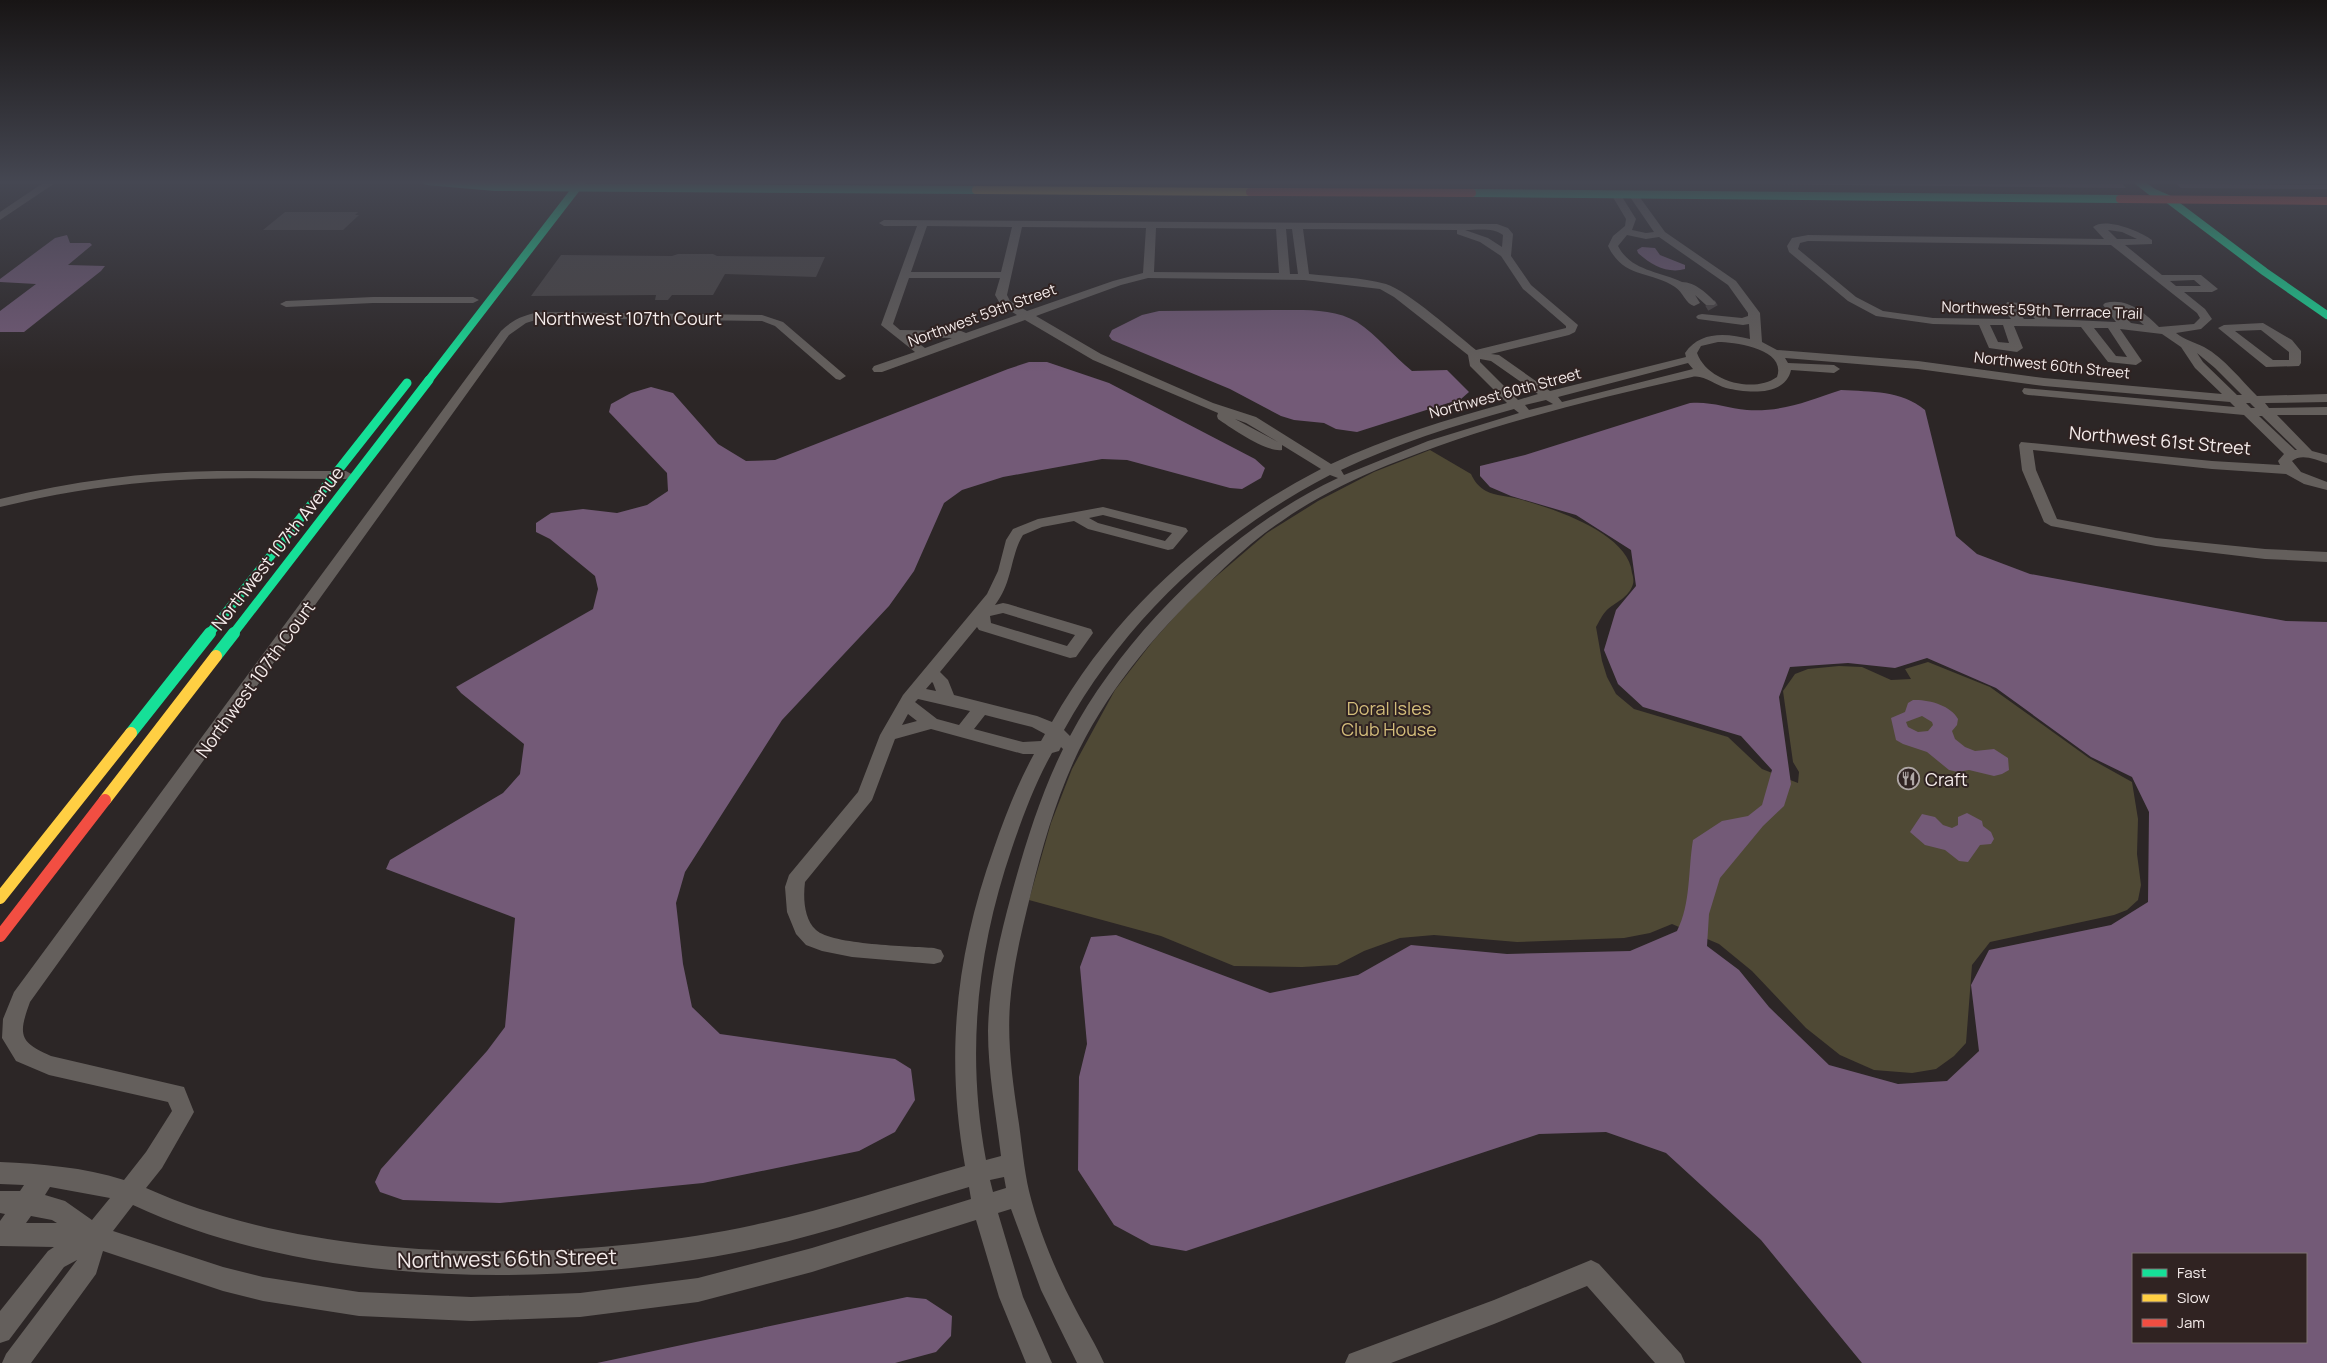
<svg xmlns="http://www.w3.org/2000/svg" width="2327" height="1363" font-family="Manrope,sans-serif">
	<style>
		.green { fill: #4f4935 }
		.water { fill: #735a77; fill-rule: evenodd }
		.building { fill: #494444 }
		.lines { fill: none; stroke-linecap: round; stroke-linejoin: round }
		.street-tunnel { stroke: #4a4444; stroke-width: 11; stroke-dasharray: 11 5.5; stroke-linecap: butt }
		.street { fill: #645f5c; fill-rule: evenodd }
		.fast-far2 { stroke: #16e098; stroke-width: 8 }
		.fast-far1 { stroke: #16e098; stroke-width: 9 }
		.fast { stroke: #16e098; stroke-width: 12 }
		.slow-far1 { stroke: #ffcf43; stroke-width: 8 }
		.slow { stroke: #ffcf43; stroke-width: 12 }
		.jam-far1 { stroke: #f24e42; stroke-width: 8 }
		.jam { stroke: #f24e42; stroke-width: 12 }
		.labels { text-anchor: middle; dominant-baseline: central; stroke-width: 4; stroke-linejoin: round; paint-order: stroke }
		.far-street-label { font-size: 15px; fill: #f5eceb; stroke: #302322 }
		.street-label { font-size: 18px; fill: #f5eceb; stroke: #302322 }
		.park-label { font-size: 18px; fill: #d3bd7b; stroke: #302322 }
		.poi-label { font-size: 18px; fill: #f5eceb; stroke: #302322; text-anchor: start }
		.near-street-label { font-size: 21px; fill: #f5eceb; stroke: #302322 }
	</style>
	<rect width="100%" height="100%" fill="#2c2626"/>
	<path class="green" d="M1430,450l41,24c3,7 8,13 15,17 10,5 22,5 33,8 33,9 110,34 113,74 1,3 2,8 1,11 -4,14 -18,18 -27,27 -4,4 -7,11 -10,16l6,34 5,16 9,17 18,15 94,28 34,32 36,14 1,-11 -6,-10 -10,-71 12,-17 13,-5 31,-3 23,1 29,13 20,-1 -6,-10 23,-7 62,25 99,71 43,24 6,37 -1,35 4,31 -3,15 -11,10 -13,5 -124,27 -18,23 -6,78 -12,13 -18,13 -24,4 -38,-3 -34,-15 -34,-27 -54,-57 -33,-27 -47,-20 -22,9 -26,5 -107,4 -83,-7 -34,3 -36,13 -27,14 -35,2 -68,-1 -73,-30 -132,-36 22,-77 21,-54 43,-79 38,-49 39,-44 75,-64 51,-32 56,-29z"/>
	<path class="water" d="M1649,181h447l26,3 4,4 -475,-5z
		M2176,184l151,1v4l-146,-1z
		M67,235l3,8h20l2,2 -24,20 37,1 -4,5 -77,61h-24v-21l36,-27 -36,-2v-3l55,-41z
		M1642,247l13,1 5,7 25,10v4c-17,5 -34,-4 -47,-16l-1,-3z
		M1277,310c26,0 57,-2 80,12 20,13 36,34 55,49l35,-1 22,22 -8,7 -104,33 -21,-3 -12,-6 -30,-3 -13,-4 -51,-27 -118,-49 -3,-4 3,-6 30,-15 17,-4z
		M1029,362h18l62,21 146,76 10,9 -4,10 -19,11 -12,-1 -103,-28 -25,-1 -99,18 -41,13 -18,13 -30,68 -25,35 -107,114 -97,152 -9,31 7,61 9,43 28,27 175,25 16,10 4,31 -20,32 -36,19 -156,32 -203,20 -97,-3 -23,-8 -5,-10 6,-13 106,-118 18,-24 10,-109 -129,-49 4,-9 113,-67 17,-19 4,-30 -63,-51 -5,-6 137,-78 5,-20 -3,-13 -45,-37 -14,-7v-9l15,-10 32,-4 34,4 30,-8 21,-14 -1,-18 -58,-61 2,-8 20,-11 20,-6 22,6 45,51 28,17 29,-1 233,-91z
		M1841,390c31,2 60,0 84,20l31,126 21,18 53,20 256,47 41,1v741h-465l-101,-123 -95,-87 -60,-21 -67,2 -353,117 -35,-6 -37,-20 -36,-55 1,-93 8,-33 -7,-77 11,-30 25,-2 154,58 88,-18 53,-30 96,9 123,-3 47,-20c14,-27 11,-62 16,-91l29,-19 26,-5 14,-11 10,-35 -31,-34 -98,-29 -25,-23 -14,-34 12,-40 20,-24 -5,-36 -55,-35 -65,-19 -21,-9 -10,-11v-10l45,-11 165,-52c20,-2 37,5 57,7 36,2 61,-9 94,-20zM1927,658l69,30 95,69 41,20 17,35 -1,90 -37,23 -122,25 -18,35 8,66 -32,30 -49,3 -69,-19 -60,-58 -30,-37 -32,-24 2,-32 11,-36 43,-52 21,-20 7,-22 -12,-87 11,-30 58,-4 47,5zM2133,1254h173v88h-173z
		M1913,700c14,-1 38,5 45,19l-1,6 -5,6 3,8 10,8 10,4 19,-2 14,9 1,12 -7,4 -8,2 -25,-6 -11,2 -9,-2 -22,-18 -24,-8 -7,-4 -5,-22 14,-6 3,-9zM1922,716l10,6 1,3 -5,6 -10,1 -10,-5 -2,-5z
		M1967,813l15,8 1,5 8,6 3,7 -3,5 -11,1 -12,17 -9,-1 -14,-11 -20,-5 -15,-13 12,-18 13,3 8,8 9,3 6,-3v-8z
		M907,1297l19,2 26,17 -1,20 -15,16 -41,11h-298z"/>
	<path class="building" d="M285,212h73l-3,3h4l-16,15h-80z
		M678,254h35l4,2 108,1 -9,20 -91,-3 -12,21h-41l-4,5h-13l1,-5 -125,1 30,-41 111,1z"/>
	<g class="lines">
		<path class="street-tunnel" d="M1710,303l3,5"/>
		<path class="street" d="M46,181h12l-58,39v-8z
			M1616,191l3,1 17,27 -4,11 14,3 8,-1 -26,-38 5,-3 3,1 29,40 71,49 24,32 2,29 15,8 141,11 126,17 178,16 -27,-26 -14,-21 -19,-13 -42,-5 22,32 -6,4 -28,-3 -27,-35 -67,-1 9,22 -6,4 -28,-4 -10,-23 -46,-1 -57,-8 -28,-15 -59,-49 -2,-6 5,-8 16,-3 296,4 -11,-12c12,-10 47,4 59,13v4l-27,1 37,30h39l17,14 -6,3h-28l21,17 7,10 -11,10 -25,4c9,7 18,9 28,14 20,11 37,33 53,49l70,-2v8l-62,1 4,5 58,-1v8h-50l35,36 15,4v8c-12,-3 -25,-10 -35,-2l9,11 26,10v8l-23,-6 -18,-10 -74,-5 -179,-19 3,20 21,49 99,19 109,11 62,3v10l-62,-3 -109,-13 -105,-20 -7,-4 -22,-52 -3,-25 2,-3 191,19 68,4 -2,-4 6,-7 -40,-39 -216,-20 -4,-1 -2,-3 2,-3 211,19 -5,-5 -186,-16 -126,-17 -133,-11 3,5 46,2 6,4 -6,4 -43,-3c-6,27 -44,23 -65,18 -11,-3 -23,-14 -34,-11 -102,23 -206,48 -304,88 -36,15 -74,33 -106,56 -23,15 -44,34 -64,53 -55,51 -105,108 -139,176 -22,46 -36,94 -48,143 -9,36 -18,73 -21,111 -3,40 3,80 9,120 3,22 5,45 10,67 10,41 27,81 47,119 9,17 20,35 28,53h-27l-36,-73 -30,-81 -13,4 25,84 29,66h-26l-27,-66 -23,-77 -164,52 -114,30 -118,15 -109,4 -112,-5 -96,-15 -40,-10 -120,-40 -7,23 -65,89h-29l4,-9 71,-94 -13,7 -55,73 -9,3v-32l48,-60 6,-4 -54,-1v-25l5,-7 -5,-1v-22h20l4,-6 -24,-1v-22c42,2 83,5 124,18l22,-28 26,-41 -4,-9 -119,-27 -33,-14 -14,-23 1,-19 11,-27 487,-661c12,-12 25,-17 41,-19l220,3 21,7 63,54 -6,4 -4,-1 -61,-53 -13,-5 -220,-3 -16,5 -17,12 -479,667c-12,33 -11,40 21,54l133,31 10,25 -32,56 -16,20c174,78 425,76 608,37 72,-15 141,-39 211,-59 -20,-112 -9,-212 29,-318 11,-32 24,-65 40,-94h-11l-92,-25 -36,10 -23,61 -67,82c-2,16 -1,37 11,48 16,15 94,16 118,18l7,2 3,6 -3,6 -7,2 -82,-7 -30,-6 -16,-6 -10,-11 -9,-22 -2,-25 4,-12 69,-83 22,-57 23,-40 84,-101 11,-23 8,-31 7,-11 25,-10 65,-12 83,21 2,3 -15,18 -5,1 -80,-21 -14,-8 -32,6 -19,8c-13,21 -10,47 -28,70l8,-2 5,1 83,25 2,4 -17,24 -6,1 -91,-28 -2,-3 -37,45 8,8 6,15 83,21 15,6c62,-110 157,-195 269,-253l-39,-24v5c-15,3 -51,-22 -64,-31l-1,-3 1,-3 -125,-53 -68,-40 -143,52h-8l-2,-3 2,-3 41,-14 -34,-27 36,-99h-33l-5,-3 5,-3 613,4 11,4 5,6 -2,22 20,29 47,40 -3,7 -6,3 -78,19 8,1 51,36 136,-34 -1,-4c15,-22 41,-20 65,-14l-1,-15 -6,1 -45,-6 -2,-2 2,-2 4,-1 40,4 6,-2v-3l-20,-28 -69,-48 -13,2 -19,-4 -9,11c13,25 41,25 64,36 13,0 26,12 34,21l-2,2h-8l-11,-10 5,8 -6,3c-8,-2 -11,-14 -19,-19 -26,-17 -51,-8 -67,-41l5,-10 12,-10 1,-7 -15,-25zM927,226l85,1 -11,45h-90zM1022,227l124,1 -3,45 -30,8 -86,30 -17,-10 -3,-6zM1156,228l120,1 3,44 -125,-1zM1286,229h6l6,45h-8zM1303,229l154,1v4l23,8 21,14 22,33 43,37v2l-90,22c-20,-16 -68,-59 -90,-66 -25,-7 -52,-7 -77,-10zM1465,230c12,0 28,-3 38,5l-1,12 -14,-9zM2108,230l14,2 15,7h-20zM1808,241l303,4 86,68 3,5 -6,6 -35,3c-14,-14 -32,-30 -54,-24l-2,2 13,17 -68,-3 -14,-15 -27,-2 -3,8 7,9 -78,-1 -50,-7 -27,-14 -58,-48 2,-6zM909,278h91l-5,17 6,10 16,10 -51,18 -5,-2 -61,-1 -7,-6zM1148,278l156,2 76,9 14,8 74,58 2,11 37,37c-60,16 -120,35 -176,61l-75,-47 -43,-14 -112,-49 -65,-38 85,-31zM2194,280l7,6h-25l-6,-5zM2016,308l11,1 8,10h-11zM2116,308l15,6 13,11 -13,-2zM1990,325h13l6,18 -11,-1zM2094,328h14l19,29 -11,-1zM910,337l42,1 -27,10zM1718,342c17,0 69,7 59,35 -24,17 -70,4 -80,-24l4,-7zM2197,353l18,15 27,27h-5l-34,-33zM1480,359l11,2 47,33 -20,6 -38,-38zM1688,363l5,6 -131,33 -4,-5zM1546,400l7,4 -24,6 -4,-5zM2246,403h4l5,5h-4zM1514,409l5,4 -91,28 -84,34 -3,-5c55,-26 114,-45 173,-61zM2259,416h3l35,34h-2zM1235,419l11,4 32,19zM1330,475l8,3c-106,49 -213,155 -268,258l-6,-6c61,-110 154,-197 266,-255zM1103,515l69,18 -7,8 -67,-18 -9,-5zM1003,613l72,22 -8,11 -76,-23 -1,-7zM932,682l1,1 3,8 -10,-2zM918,699l52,12 -11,14 -22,-6 -22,-17zM908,714l9,7 -15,4zM985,715l47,12 13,7 -4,7 -18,1 -49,-13zM1061,747l2,2c-23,47 -38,96 -52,147 -12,44 -22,88 -23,135 0,41 8,83 13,125l-15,4c-20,-107 -9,-210 26,-312 11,-32 23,-65 40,-95l7,-2zM1004,1177l2,11 -13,4 -3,-12zM50,1187l60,11 -18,22 -27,-19 -20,-6zM969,1187l2,12 -159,49 -114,30 -118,15 -109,4 -112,-5 -96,-15 -40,-10 -110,-36 20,-26c179,84 430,84 621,44 73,-15 143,-41 215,-62zM31,1216l21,4 5,3h-31z
			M373,297h100l6,3 -6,3h-100l-87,4 -6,-3 6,-3z
			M2263,323l29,17 9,11v12l-2,3 -33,1 -48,-39 6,-3zM2261,330l28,22v8h-16l-38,-29z
			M217,471h129l7,4 -7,4c-65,0 -130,-3 -195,3 -51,4 -101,13 -151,25v-8c72,-18 143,-27 217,-28z
			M1591,1260l8,4 82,90 4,9h-30l-68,-77 -93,38 -103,39h-46l4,-9 145,-54z"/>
		<path class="fast-far2" d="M427,181l68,6 481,3
			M2138,181l14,11 16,7 97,73 62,43
			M1472,193l648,6
			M428,381l154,-200"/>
		<path class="fast-far1" d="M209,634l198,-251
			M233,634l196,-254"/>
		<path class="fast" d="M216,656l18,-23
			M131,733l79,-100"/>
		<path class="slow-far1" d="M976,190l274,2"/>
		<path class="slow" d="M105,800l111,-144
			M0,898l131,-165"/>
		<path class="jam-far1" d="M1250,192l222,1
			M2120,199l207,2"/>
		<path class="jam" d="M0,936l105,-136"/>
	</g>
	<linearGradient id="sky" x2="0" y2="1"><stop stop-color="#181515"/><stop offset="0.49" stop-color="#454752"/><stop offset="1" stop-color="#454752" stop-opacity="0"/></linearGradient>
	<rect width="2327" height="372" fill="url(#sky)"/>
	<defs>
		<symbol id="restaurant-ring" viewBox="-11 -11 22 22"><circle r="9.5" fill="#302322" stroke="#afa7a6" stroke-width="1.5"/><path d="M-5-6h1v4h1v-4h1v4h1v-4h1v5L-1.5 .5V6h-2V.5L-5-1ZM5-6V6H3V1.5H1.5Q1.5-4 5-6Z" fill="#afa7a6"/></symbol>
	</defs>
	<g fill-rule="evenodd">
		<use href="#restaurant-ring" x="1896" y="766" width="25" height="25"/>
	</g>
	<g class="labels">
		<g class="far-street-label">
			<text transform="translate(2042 310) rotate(2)">Northwest 59th Terrrace Trail</text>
			<text transform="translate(982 315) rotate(-20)">Northwest 59th Street</text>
			<text transform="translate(2052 365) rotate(6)">Northwest 60th Street</text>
			<text transform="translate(1505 393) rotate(-15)">Northwest 60th Street</text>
		</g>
		<g class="street-label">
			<text x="628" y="318">Northwest 107th Court</text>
			<text transform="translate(2160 440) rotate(5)">Northwest 61st Street</text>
			<text transform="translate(277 548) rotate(-52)">Northwest 107th Avenue</text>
			<text transform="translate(255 679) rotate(-54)">Northwest 107th Court</text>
		</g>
		<g class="park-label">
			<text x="1389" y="708">Doral Isles<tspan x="1389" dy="21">Club House</tspan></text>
		</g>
		<g class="poi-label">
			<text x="1925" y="779">Craft</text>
		</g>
		<g class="near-street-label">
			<text transform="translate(507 1258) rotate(-1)">Northwest 66th Street</text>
		</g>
	</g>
	<rect x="2132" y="1253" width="175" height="90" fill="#302322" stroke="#7f7372"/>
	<rect x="2142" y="1269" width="25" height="8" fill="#16e098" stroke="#7f7372"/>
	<text x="2177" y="1278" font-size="15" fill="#f5eceb">Fast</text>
	<rect x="2142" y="1294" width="25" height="8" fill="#ffcf43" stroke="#7f7372"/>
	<text x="2177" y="1303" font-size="15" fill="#f5eceb">Slow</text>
	<rect x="2142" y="1319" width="25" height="8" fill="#f24e42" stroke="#7f7372"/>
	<text x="2177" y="1328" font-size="15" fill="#f5eceb">Jam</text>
</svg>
